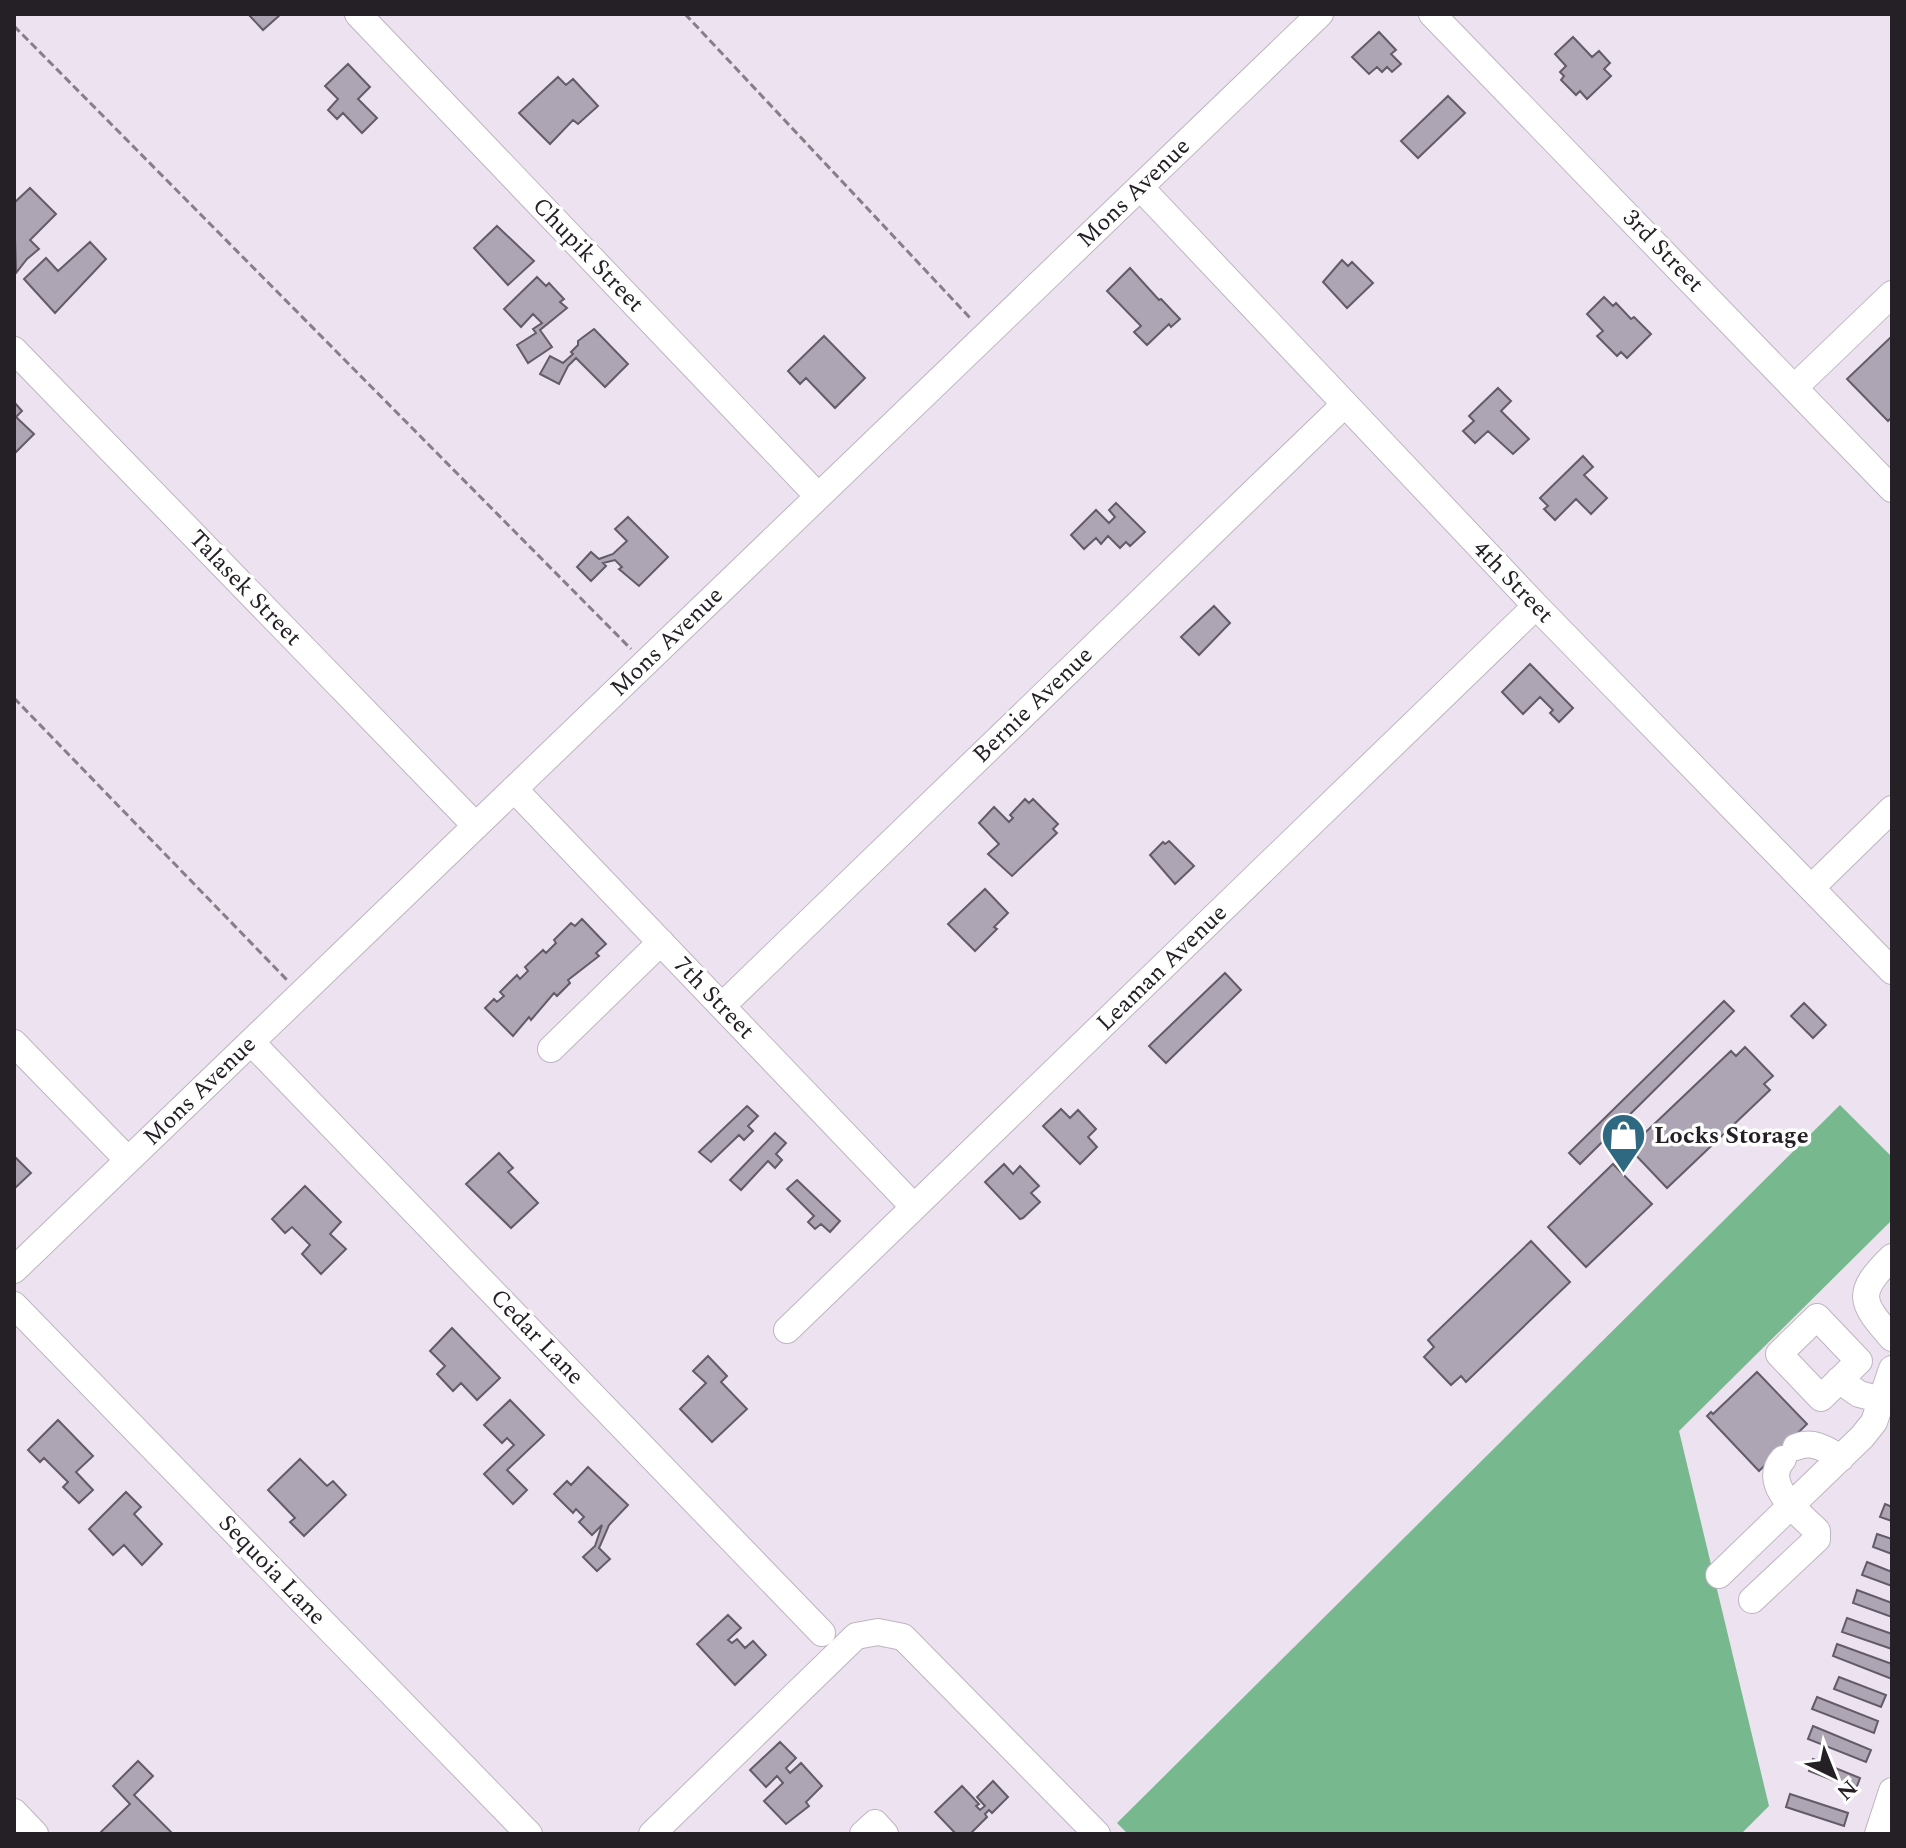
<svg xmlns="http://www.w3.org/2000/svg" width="1906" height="1848" font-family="Spectral,serif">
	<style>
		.forest { fill: #78b88f }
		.building { fill: #ada5b3; stroke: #635c68; stroke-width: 2 }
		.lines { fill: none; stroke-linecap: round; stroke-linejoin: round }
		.minor-casing { stroke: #bfb4c1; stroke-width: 28 }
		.path { stroke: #867f88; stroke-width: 3; stroke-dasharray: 8 4; stroke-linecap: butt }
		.minor { stroke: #fff; stroke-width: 26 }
		.labels { text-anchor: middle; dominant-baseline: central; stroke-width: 7; stroke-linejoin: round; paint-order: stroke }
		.street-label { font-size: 24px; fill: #242025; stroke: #fff }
		.poi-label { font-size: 24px; font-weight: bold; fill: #242025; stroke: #fff; text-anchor: start }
	</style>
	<rect width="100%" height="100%" fill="#ede2ef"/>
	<path class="forest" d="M1840,1105l52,52v63l-213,211 90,375 -28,28h-613l-11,-11z"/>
	<path class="building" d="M248,14h33l-18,16z
		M1379,32l17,18 -5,4 10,10 -9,8 -5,-5 -5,5 -5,-5 -8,7 -17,-17z
		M1573,37l19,20 7,-6 11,12 -6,6 7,7 -24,23 -7,-8 -4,4 -15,-15 3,-4 -4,-4 6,-6 -11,-12z
		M348,64l22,23 -12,12 19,19 -15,15 -19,-20 -6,6 -9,-9 10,-11 -13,-13z
		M558,77l8,8 7,-6 25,27 -20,18 -5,-4 -23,24 -31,-31z
		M1448,96l17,17 -47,45 -17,-17z
		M30,188l26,26 -26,26 9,9 -12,10 -11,14 -2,-70z
		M497,226l37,35 -26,24 -34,-37z
		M90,242l16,17 -51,54 -31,-34 22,-21 12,13z
		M1342,260l6,6 4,-4 21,21 -26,25 -24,-26z
		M1130,268l29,32 2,-1 19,20 -9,8 -2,-3 -22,21 -13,-13 7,-6 -34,-35z
		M537,277l9,9 3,-3 15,16 -4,3 7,6 -27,22 12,17 -24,16 -11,-18 19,-12 -3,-4 9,-6 -9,-9 -12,13 -17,-18z
		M1604,297l9,9 3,-3 15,16 3,-2 17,17 -24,24 -6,-6 -4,4 -20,-20 6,-5 -16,-17z
		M594,329l34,35 -23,23 -29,-29 -8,8 -9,18 -19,-10 10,-18 13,7 10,-9 -2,-2 7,-7v-4z
		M824,336l41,42 -30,30 -29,-30 -6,6 -12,-13z
		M1892,336v81l-4,4 -41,-42z
		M1498,388l13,13 -10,10 28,28 -16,15 -25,-23 -13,12 -12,-12 11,-10 -5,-5z
		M14,402l8,9 -6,6 18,17 -20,20z
		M1583,456l10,11 -9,8 23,23 -16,16 -15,-15 -21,21 -11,-11 4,-3 -8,-8z
		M1116,503l29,29 -15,14 -4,-4 -6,6 -12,-12 -7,8 -5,-6 -12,11 -13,-14 25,-25 13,13 6,-6 -6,-7z
		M628,517l40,40 -29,29 -20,-17 3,-2 -7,-7 -12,3 3,3 -15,15 -14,-14 14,-15 8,7 14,-5 14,-13 -12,-12z
		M1214,606l16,17 -31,32 -18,-18z
		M1530,664l43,44 -14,14 -9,-9 3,-3 -13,-13 -17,17 -21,-22z
		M1025,799l4,4 4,-4 25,25 -5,5 4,4 -45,43 -24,-22 11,-10 -20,-21 15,-16 15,15 4,-4 -3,-3z
		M1169,841l25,25 -19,18 -25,-29 13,-13 2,2z
		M985,889l23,24 -14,14 3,2 -22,22 -27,-27z
		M582,919l24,25 -10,9 3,3 -31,24 2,3 -13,13 -3,-3 -23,27 -2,-3 -16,19 -28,-28 9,-9 3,3 7,-6 -4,-4 17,-17 3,4 8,-8 -3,-4 18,-17 3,3 10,-10 -2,-3 17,-17 4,3z
		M1225,973l16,17 -75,73 -17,-17z
		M1724,1001l10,10 -154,153 -11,-11z
		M1804,1003l22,22 -13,13 -22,-22z
		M1745,1047l28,29 -9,8 6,6 -103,98 -38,-40 102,-97 5,5z
		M747,1106l11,10 -10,10 5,5 -9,9 -5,-5 -28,27 -12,-10z
		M1061,1109l9,9 8,-8 18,19 -8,8 9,10 -17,17 -37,-38z
		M775,1133l11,10 -10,11 6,6 -7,8 -7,-7 -27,29 -11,-10z
		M499,1153l14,15 -5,4 30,31 -27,25 -45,-44z
		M14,1156l17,17 -17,16z
		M1004,1164l9,10 7,-8 19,20 -8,7 9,9 -17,16 -3,1 -35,-37z
		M1613,1164l39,40 -66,63 -38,-40z
		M797,1180l43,41 -10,11 -9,-8 -6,5 -7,-7 6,-6 -27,-27z
		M305,1186l36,36 -11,12 16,15 -25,25 -19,-20 8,-9 -18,-18 -7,6 -13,-14z
		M1531,1241l39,41 -104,100 -5,-6 -10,9 -27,-28 10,-10 -6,-7z
		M452,1328l48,50 -23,22 -16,-17 -8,8 -16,-17 8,-8 -15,-15z
		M708,1356l19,20 -6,6 26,27 -35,33 -32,-33 26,-26 -13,-12z
		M1757,1372l50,52 -48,47 -52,-55 4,-4 2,2z
		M510,1400l34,35 -37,35 20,20 -14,14 -29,-30 30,-29 -7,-7 -5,5 -18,-18z
		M58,1420l35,36 -17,16 17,18 -14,13 -16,-16 5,-5 -24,-24 -4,4 -12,-12z
		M300,1459l27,27 6,-5 13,14 -42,41 -14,-14 5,-4 -27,-28z
		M588,1467l40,38 -19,20 -10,23 11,11 -13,12 -14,-14 12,-11 7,-21 -10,10 -13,-13 5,-5 -8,-8 -3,4 -19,-19 13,-13 4,4z
		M126,1492l15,15 -7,7 28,30 -20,21 -18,-20 -11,10 -24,-26z
		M1885,1504l7,3v14l-12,-4z
		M1877,1534l15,5v15l-19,-7z
		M1867,1562l25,10v14l-30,-11z
		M1857,1590l35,13v14l-39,-14z
		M728,1615l13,13 -13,12 4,3 5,-4 8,9 8,-7 13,14 -31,30 -38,-41z
		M1847,1618l45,16v15l-50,-17z
		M1837,1644l55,20v15l-59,-23z
		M1839,1677l47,18 -5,12 -47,-18z
		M1817,1697l61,24 -4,12 -62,-24z
		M1813,1726l58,24 -5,12 -58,-23z
		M780,1742l16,16 -10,10 4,5 11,-10 21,23 -16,16 3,4 -23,18 -22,-23 19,-18 -6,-7 -11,11 -16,-17z
		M1813,1759l47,19 -4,11 -47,-18z
		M138,1761l15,15 -19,19 38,38 -70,1 -1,-2 29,-28 -17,-18z
		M993,1781l15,16 -16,16 -3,-3 -4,4 2,3 -17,17h-14l-21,-22 27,-26 17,18 -3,2 4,4 5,-4 -8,-9z
		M1790,1794l58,19 -4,13 -58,-19z"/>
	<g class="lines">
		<defs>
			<path id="minor" d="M358,14l460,482
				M1432,14l460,475
				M1140,187l396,419 356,365
				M14,350l462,476
				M1795,387l97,-93
				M514,789l400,418
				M1811,888l81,-79
				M722,1006l622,-601
				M251,1042l571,591
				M14,1043l114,117
				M551,1049l110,-107
				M1892,1257c-37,36 -32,45 0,81
				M14,1270l1306,-1256
				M14,1305l515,529
				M1817,1317l42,44 -38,37 -42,-44z
				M787,1330l749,-724
				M1839,1380l20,14 23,6
				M1796,1447c17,-7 30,2 45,11
				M1719,1575l143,-138 12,-15 18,-53
				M1752,1600l65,-61v-8c-16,-16 -57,-47 -34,-72
				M14,1812l21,22
				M652,1834l204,-198 22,-4 25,5 194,197
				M863,1834l12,-11 10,11
				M1878,1834l14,-43"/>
		</defs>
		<use href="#minor" class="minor-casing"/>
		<path class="path" d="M685,14l287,306
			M14,26l617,623
			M14,698l273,282"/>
		<use href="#minor" class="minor"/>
	</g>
	<defs>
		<symbol id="shop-pin" viewBox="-11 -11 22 30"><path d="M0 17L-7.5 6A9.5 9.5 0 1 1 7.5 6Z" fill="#2e6981" stroke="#fff"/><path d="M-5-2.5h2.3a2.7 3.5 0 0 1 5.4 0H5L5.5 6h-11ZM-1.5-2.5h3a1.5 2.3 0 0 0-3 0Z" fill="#fff"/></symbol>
	</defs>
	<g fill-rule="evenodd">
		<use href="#shop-pin" x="1598" y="1110" width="51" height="69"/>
	</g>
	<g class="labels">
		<g class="street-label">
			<text transform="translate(1134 193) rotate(-44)">Mons Avenue</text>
			<text transform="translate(1663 251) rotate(46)">3rd Street</text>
			<text transform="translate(588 255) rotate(46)">Chupik Street</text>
			<text transform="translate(1513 582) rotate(46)">4th Street</text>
			<text transform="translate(245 588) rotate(46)">Talasek Street</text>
			<text transform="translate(667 642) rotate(-44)">Mons Avenue</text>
			<text transform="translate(1033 705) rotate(-44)">Bernie Avenue</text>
			<text transform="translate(1162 968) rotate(-44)">Leaman Avenue</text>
			<text transform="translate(714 998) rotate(46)">7th Street</text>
			<text transform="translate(200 1091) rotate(-44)">Mons Avenue</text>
			<text transform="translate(537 1337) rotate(46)">Cedar Lane</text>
			<text transform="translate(272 1570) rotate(46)">Sequoia Lane</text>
		</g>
		<g class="poi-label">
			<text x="1654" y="1136">Locks Storage</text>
		</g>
	</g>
	<rect width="1906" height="1848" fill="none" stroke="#242025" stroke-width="32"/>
	<g transform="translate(1834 1776) rotate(137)" stroke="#ffffff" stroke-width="6" paint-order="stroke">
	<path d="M0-6L14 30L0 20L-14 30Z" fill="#242025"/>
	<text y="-12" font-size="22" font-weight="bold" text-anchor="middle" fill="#242025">N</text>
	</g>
</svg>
